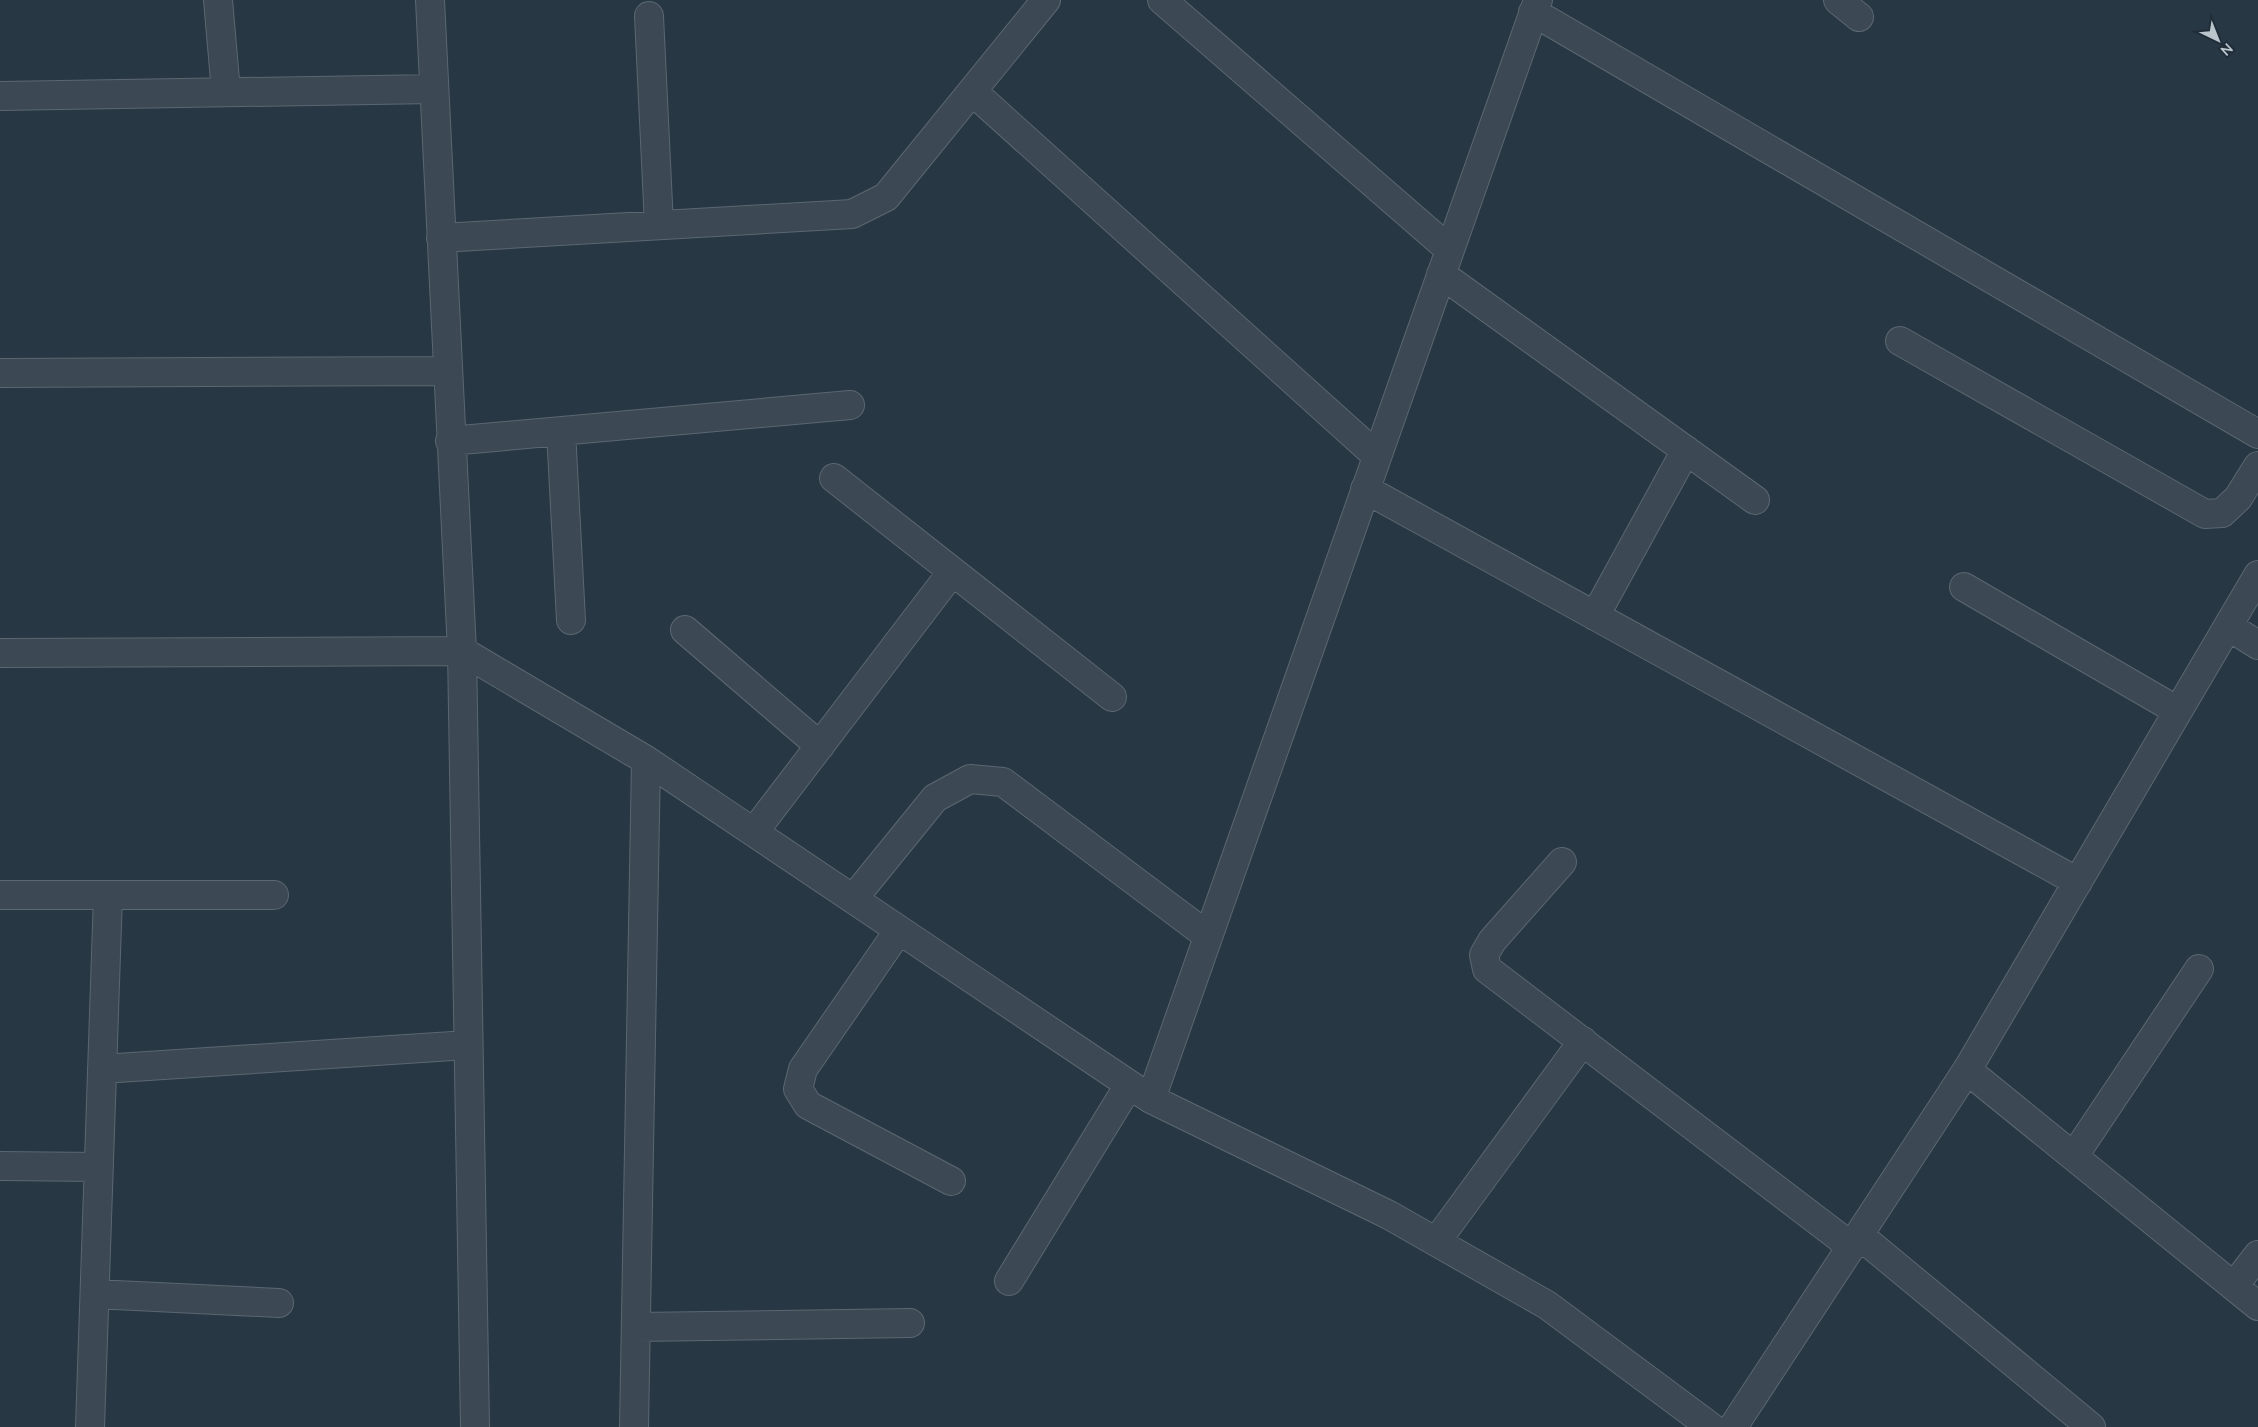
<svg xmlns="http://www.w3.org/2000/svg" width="2258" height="1427" font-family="Mulish,sans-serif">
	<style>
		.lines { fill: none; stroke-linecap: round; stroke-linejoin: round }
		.minor-casing { stroke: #5b6771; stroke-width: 30 }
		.minor { stroke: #3c4954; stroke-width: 28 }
	</style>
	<rect width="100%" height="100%" fill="#283744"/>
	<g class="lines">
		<defs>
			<path id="minor" d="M218,0l8,92
				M430,0l32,651 13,776
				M1162,0l288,250
				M1838,0l21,17
				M1533,12l725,422
				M649,16l10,209
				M972,91l405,365
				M0,96l434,-7
				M441,238l411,-24 34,-17 160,-197
				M1441,274l314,226
				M1900,341l305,173 17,-1 16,-15 20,-32
				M0,373l447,-2
				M561,431l10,189
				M450,441l400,-36
				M834,478l278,219
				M1365,489l713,393
				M1964,587l214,124
				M1595,616l91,-166
				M2228,626l30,19
				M685,630l135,116
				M0,653l462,-2 184,109 505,339 238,116 158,90 164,122
				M754,832l198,-260
				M1562,862l-70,79 -8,14 3,14 365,278
				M0,895h274
				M853,899l82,-101 35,-19 33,3 205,154
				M899,930l-96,139 -5,20 10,16 143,76
				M102,1069l366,-24
				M1967,1070l291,236
				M1151,1099l387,-1099
				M2074,1156l125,-187
				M0,1166l99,1
				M1859,1235l232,192
				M1436,1242l147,-201
				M1009,1281l120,-196
				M2234,1286l24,-31
				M95,1294l184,9
				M636,1327l274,-4
				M90,1427l18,-532
				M634,1427l12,-667
				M1733,1427l234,-357 291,-495"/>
		</defs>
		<use href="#minor" class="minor-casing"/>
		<use href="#minor" class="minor"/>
	</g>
	<g transform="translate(2218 40) rotate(137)" stroke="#212e39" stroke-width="4" paint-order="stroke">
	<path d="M0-4L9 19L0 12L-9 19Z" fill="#bac4cd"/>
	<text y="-8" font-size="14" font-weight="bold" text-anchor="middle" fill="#bac4cd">N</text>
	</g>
</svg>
